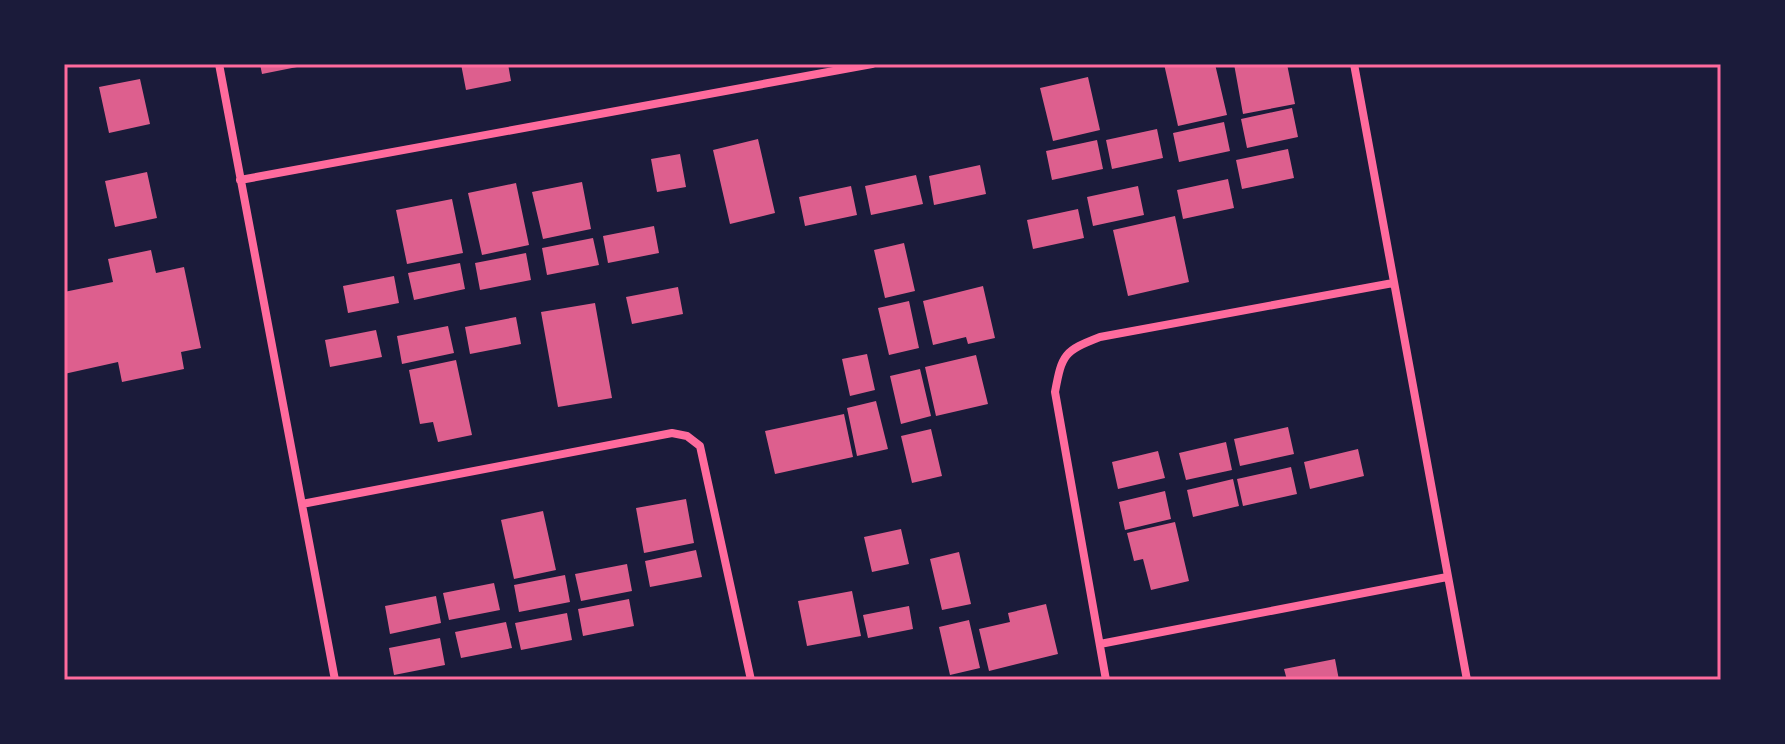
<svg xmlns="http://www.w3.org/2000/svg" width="1785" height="744" font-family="Cabin,sans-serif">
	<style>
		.building { fill: #dd5f8e }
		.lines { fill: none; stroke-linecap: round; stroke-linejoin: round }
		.minor { stroke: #ff6b9d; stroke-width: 8 }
		.neatline { fill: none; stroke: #ff6b9d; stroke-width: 3 }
	</style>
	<rect width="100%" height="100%" fill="#1b1b3a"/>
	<path class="building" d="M260,64h46l1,1 -45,9z
		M461,64h47l3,17 -45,9z
		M1164,64h51l12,51 -49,11z
		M1234,64h53l8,40 -52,10z
		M1088,77l12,53 -47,11 -13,-53z
		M140,79l10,45 -41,9 -10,-46z
		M1292,108l6,29 -51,11 -6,-29z
		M1224,122l6,29 -51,11 -6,-29z
		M1157,129l6,29 -51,11 -6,-29z
		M758,139l17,74 -45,11 -17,-74z
		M1097,140l6,29 -51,11 -6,-29z
		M1288,149l6,29 -52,11 -6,-29z
		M680,154l6,33 -29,5 -6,-33z
		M980,165l6,29 -52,11 -5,-29z
		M147,172l10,46 -42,9 -10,-46z
		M916,175l7,29 -52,11 -6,-29z
		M1228,179l6,29 -51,11 -6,-29z
		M582,182l9,47 -48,10 -11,-47z
		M516,183l13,62 -47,10 -14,-62z
		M851,186l6,29 -52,11 -6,-29z
		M1138,186l6,29 -51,11 -6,-29z
		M452,199l11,54 -56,11 -11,-54z
		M1078,209l6,29 -51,11 -6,-29z
		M1175,216l14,66 -61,14 -15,-66z
		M654,226l5,27 -51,10 -5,-27z
		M593,238l6,27 -52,10 -5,-27z
		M904,243l11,48 -30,7 -11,-48z
		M151,250l5,23 28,-6 17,81 -20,4 3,17 -62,13 -4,-20 -54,12v-82l49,-10 -5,-23z
		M526,253l5,27 -51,10 -5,-27z
		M460,263l5,26 -51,11 -6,-27z
		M394,276l5,27 -51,10 -5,-27z
		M983,286l12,52 -27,6 -2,-7 -33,8 -10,-44z
		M678,287l5,27 -51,10 -6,-27z
		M909,301l10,47 -30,7 -11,-47z
		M595,303l17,95 -54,9 -17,-95z
		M516,317l5,27 -51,10 -5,-27z
		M448,326l6,27 -52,11 -5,-28z
		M376,330l6,27 -52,10 -5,-27z
		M867,354l8,36 -25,6 -8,-37z
		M976,355l12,49 -52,12 -11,-49z
		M456,360l16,75 -34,7 -5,-20 -13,2 -11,-54z
		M920,369l11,47 -30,8 -11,-48z
		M876,401l12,48 -31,7 -10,-48z
		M844,414l9,43 -78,17 -10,-43z
		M1288,427l6,27 -54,12 -6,-27z
		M931,429l11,47 -30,7 -11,-47z
		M1226,442l6,28 -46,10 -7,-27z
		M1358,449l6,27 -54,13 -6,-27z
		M1158,451l7,27 -47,11 -6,-27z
		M1291,467l6,27 -54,12 -6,-27z
		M1233,479l6,27 -46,11 -6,-27z
		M1165,491l6,28 -46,11 -6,-28z
		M686,499l8,44 -50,10 -8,-45z
		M543,511l13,59 -42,9 -13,-59z
		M1175,522l14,59 -38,9 -8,-31 -9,2 -7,-28z
		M901,529l8,35 -37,8 -8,-35z
		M696,550l6,27 -52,10 -5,-26z
		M959,552l12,52 -29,6 -12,-51z
		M627,564l5,27 -51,10 -6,-27z
		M565,575l5,27 -51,10 -5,-27z
		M494,583l6,27 -51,10 -6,-27z
		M852,591l9,45 -54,10 -9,-45z
		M436,596l5,27 -51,11 -5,-28z
		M629,599l5,27 -51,10 -5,-27z
		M1046,604l12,50 -69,17 -10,-42 31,-7 -2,-9z
		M909,606l4,23 -45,9 -5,-23z
		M567,613l5,27 -51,10 -6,-27z
		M969,620l11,48 -30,7 -11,-48z
		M506,622l6,26 -51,10 -6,-26z
		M440,638l5,27 -51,10 -5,-27z
		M1335,659l4,21h-52l-3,-11z"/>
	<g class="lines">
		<path class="minor" d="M219,64l116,616
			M1354,64l113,616
			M240,180l632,-116
			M302,504l370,-71 15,3 13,10 51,234
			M1100,644l347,-67
			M1106,680l-51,-288c7,-38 9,-41 45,-55l293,-54"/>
	</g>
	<rect width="1785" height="744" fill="none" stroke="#1b1b3a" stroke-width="132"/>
	<rect x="66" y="66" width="1653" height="612" class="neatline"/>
</svg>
